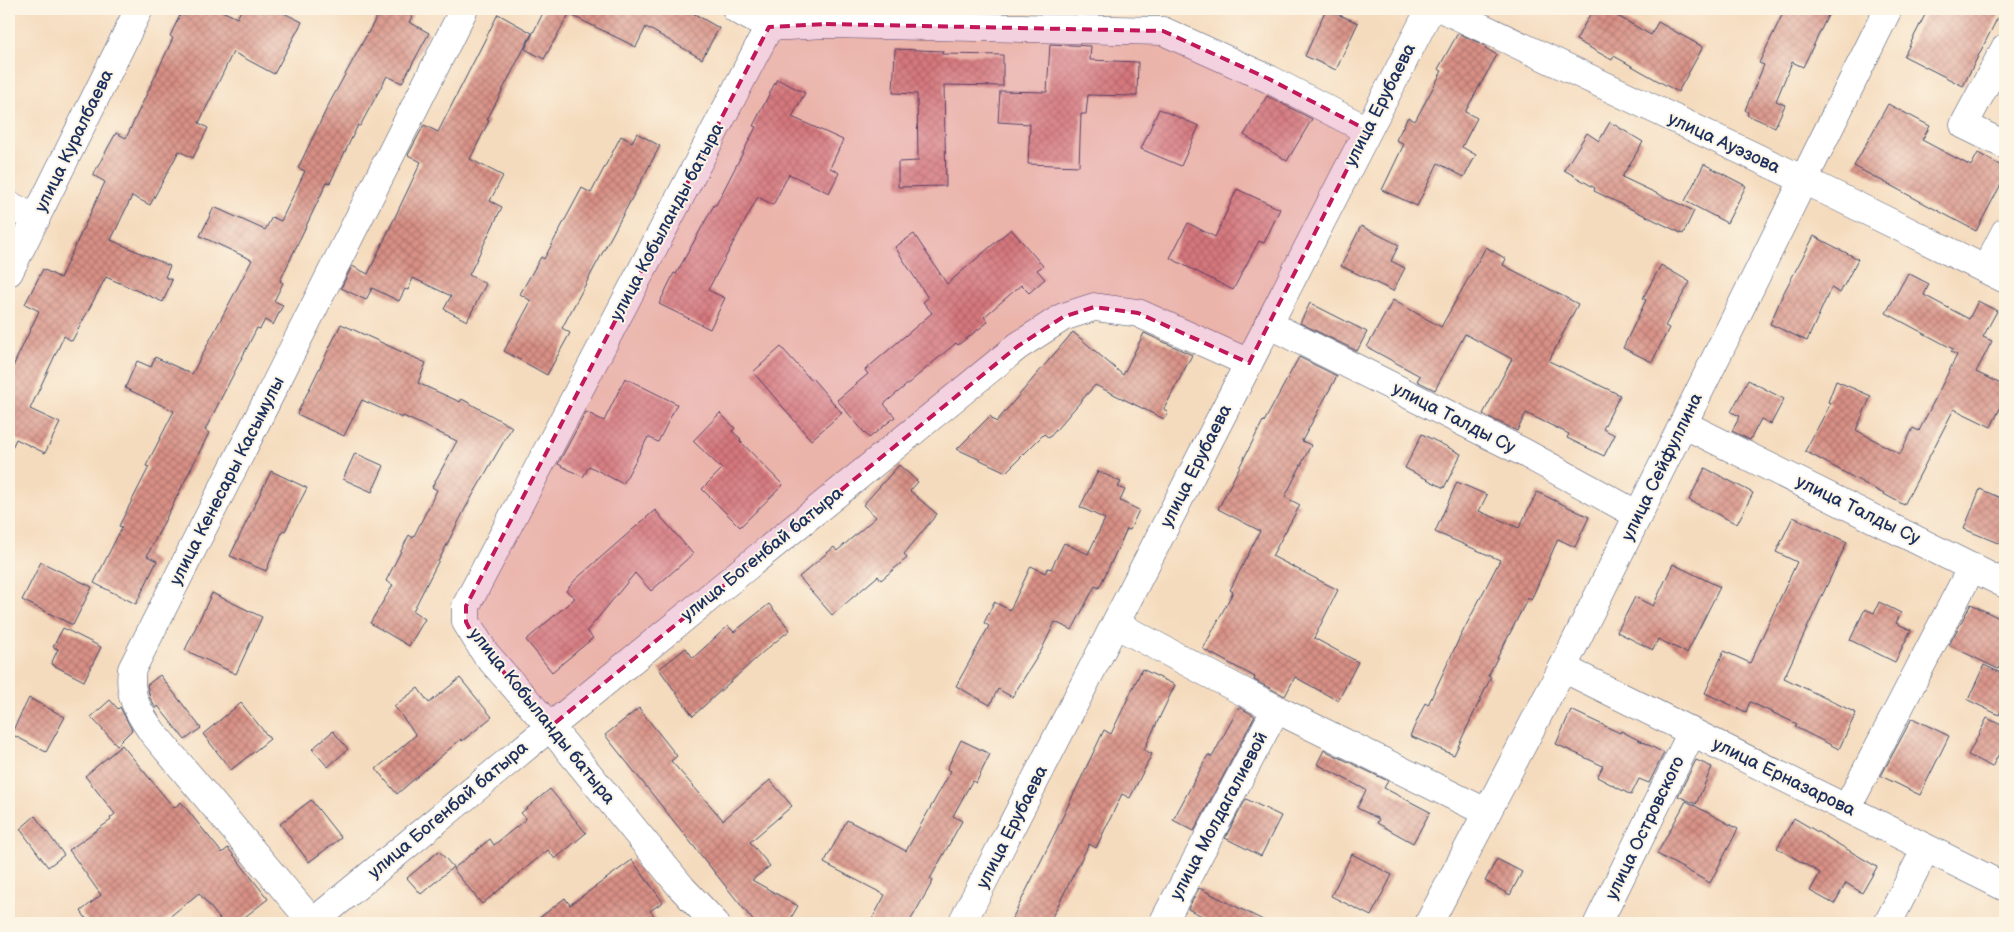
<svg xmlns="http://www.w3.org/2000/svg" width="2014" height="932" font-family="'Balsamiq Sans',sans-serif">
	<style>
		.building { fill: url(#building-cross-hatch) }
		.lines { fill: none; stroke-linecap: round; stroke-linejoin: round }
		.minor-casing { stroke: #3c496c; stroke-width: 29 }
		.secondary-casing { stroke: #3c496c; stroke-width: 29 }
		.minor { stroke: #fff; stroke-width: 28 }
		.secondary { stroke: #fff; stroke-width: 28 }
		.marked { fill: #c2185b; fill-opacity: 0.2; stroke: #c2185b; stroke-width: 4; stroke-dasharray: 10 6; stroke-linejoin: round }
		.labels { text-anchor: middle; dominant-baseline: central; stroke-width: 4; stroke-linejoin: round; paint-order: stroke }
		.street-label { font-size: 18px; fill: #1b2f5e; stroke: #fcf5e5 }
	</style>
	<defs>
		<pattern id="building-cross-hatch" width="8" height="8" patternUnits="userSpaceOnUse" patternTransform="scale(1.25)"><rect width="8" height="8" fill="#d99085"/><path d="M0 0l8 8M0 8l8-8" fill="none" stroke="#af7670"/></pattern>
	</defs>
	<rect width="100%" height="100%" fill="#fcf5e5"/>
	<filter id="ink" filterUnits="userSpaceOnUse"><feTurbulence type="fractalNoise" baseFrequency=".02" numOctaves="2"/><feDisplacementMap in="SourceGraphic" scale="10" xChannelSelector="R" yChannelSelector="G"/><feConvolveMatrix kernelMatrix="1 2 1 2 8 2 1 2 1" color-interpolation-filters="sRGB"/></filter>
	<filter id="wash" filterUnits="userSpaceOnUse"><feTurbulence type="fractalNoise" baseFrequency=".0096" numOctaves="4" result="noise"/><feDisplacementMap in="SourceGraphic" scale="20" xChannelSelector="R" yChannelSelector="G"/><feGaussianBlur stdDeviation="1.12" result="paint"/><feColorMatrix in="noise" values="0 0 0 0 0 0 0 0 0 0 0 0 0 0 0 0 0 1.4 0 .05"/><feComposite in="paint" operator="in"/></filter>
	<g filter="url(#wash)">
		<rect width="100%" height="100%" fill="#f5dbbe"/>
		<g id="blocks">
			<path class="building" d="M183,9h35l19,9 5,-9h34l26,13 -28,52 -41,-22 -34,71 9,5 -15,30 -14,-7 -29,54 -18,-9 -21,44 59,26 -5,11 7,3 -9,22 -57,-25 -34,64 -8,-5 -34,73 30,14 -15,30 -29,-14 -7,15v-79l30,-64 -14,-7 18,-35 17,9 45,-96 -12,-7 23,-42 10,5 47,-100 -3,-2z
				M381,9h35l-7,13 20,11 -27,50 -15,-7 -27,50 -2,-1 -28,58 -3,-1 -47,99 3,2 -9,18 9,4 -10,20 -8,-5 -5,9 -3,-1 -52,102 4,3 -62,123 10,5 -21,43 -42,-21 28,-56 -3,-1 30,-59 -3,-1 28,-55 -49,-23 12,-27 14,6 4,-10 37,17 60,-114 -52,-24 14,-29 51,23 7,-13 9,4 24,-50 -7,-3 32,-66z
				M545,9h141l33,19 -17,31 -56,-32 -10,20 -67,-33 -25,45 -19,-10z
				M1326,9l32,14 -22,47 -31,-14z
				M1593,9h12l46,26 7,-13 45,25 -25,45 -64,-36 -2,4 -36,-20z
				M1785,9h46l-28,58 -11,-5 -16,39 9,4 -10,22 -28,-12 1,-3 -3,-2 19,-45 -5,-2z
				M1928,9h74l-39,77 -59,-30z
				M498,14l34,19 -45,87 2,1 -19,38 33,17 -13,25 12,6 -33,68 17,9 -19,37 -23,-12 7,-13 -38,-18 -5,12 -3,-1 -6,12 -27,-13 -6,12 -25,-12 11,-22 16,8 53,-112 -13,-7 16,-30 14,7z
				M1458,33l28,13 -1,2 12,7 -32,57 12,6 -15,29 14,8 -12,22 -26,-14 -21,43 -35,-16 22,-46 -8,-4 12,-23 7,4 27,-50 -4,-2z
				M1050,44l41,2 -1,14 48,2 -1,34 -49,-1 -2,19h-5l-2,52 -51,-2 2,-40 -32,-2 2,-31 47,1z
				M895,49l48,2 -1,3 61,1v31l-59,-1 2,101 -48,1v-25l20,-1 -1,-67 -24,-1z
				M777,79l28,14 -13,24 51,23 -13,28 9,5 -10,20 -40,-19 -16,31 -15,-8 -50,93 17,8 -15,31 -51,-25 15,-31 2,1 38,-69h2l40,-78 -3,-1z
				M1267,96l45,23 -25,42 -43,-26z
				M1888,104l42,22 -8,14 49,26 7,-13 27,15v9l-29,54 -122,-65z
				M1159,109l40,17 -18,40 -40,-17z
				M1610,122l33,20 -21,35 72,34 -11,23 -89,-43 1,-3 -31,-18 23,-37 12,8z
				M637,133l23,13 -98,182 8,5 -23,42 -43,-24 27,-50 -11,-7 21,-37 3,2 38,-71 9,5 30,-57 11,6z
				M1704,164l42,22 -19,37 -42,-22z
				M1237,189l43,20 -16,34 -5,-2 -26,49 -63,-32 18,-35 27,14z
				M1361,226l38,19 -8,16 14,7 -12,23 -52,-25z
				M1011,229l32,37 -6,4 8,9 -16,14 -8,-8 -37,32 4,5 -30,23 -2,-2 -72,61 11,13 -26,21 -32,-38 31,-26 -3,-4 67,-57 -9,-11 5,-4 -33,-51 19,-13 33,50z
				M1814,236l44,23 -18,34 -9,-5 -24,53 -37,-17 13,-30z
				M1486,247l20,12 -3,6 75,39 -29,57 71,34 -17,34 12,6 -11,21 -37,-18 2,-4 -43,-21 -9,18 -34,-17 29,-55 -47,-25 -30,56 -18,-9 3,-5 -53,-29 26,-47 48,27z
				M1661,265l29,17 -25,44 4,2 -17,34 -29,-14 23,-48 -3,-2z
				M1908,273l21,11 -5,11 45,24 9,-18 19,10 -14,26 9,4 -16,31 29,14v12l-14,29 -37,-18 -50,96 -99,-54 26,-48 -3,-1 8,-21 35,15 -15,34 44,24 13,-26 6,3 38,-76 -6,-3 2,-3 -67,-36z
				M1310,303l57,29 -10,19 -57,-28z
				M341,324l85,39 -8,20 42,19 2,-3 50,28 -46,80 -53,104 12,8 -16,27 -39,-23 23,-38 -7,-4 23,-46 4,3 24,-48 -5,-3 25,-46 -54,-25 -1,2 -40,-18 -18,36 -47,-22z
				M1073,332l50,43 21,-42 48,22 -28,54 4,4 -4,6 -69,-34 -46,53 -5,-4 -38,38 -49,-23 33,-33 6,6z
				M781,347l29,32 2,-1 30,35 -31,27 -58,-68z
				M1299,357l38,19 -35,65 9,4 -26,52 15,8 -28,51 66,34 -24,48 44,24 -20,39 -43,-24 -10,19 -31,-16 1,-3 -52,-28 30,-57 -3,-2 30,-59 -42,-22 45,-88 1,1z
				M625,378l52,26 -19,38 -10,-5 -25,47 -34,-18 -6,11 -25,-13 28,-52 18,9z
				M1748,380l36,19 -13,25 -10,-5 -11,21 -18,-9 8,-15 -9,-4z
				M720,413l15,15 -3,3 9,8 -1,2 43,44 -43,42 -38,-38 20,-20 -29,-28z
				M1422,434l39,20 -17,34 -39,-20z
				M355,453l29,13 -12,26 -29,-13z
				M899,465l19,17 -8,9 27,23 -33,40 3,4 -26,22 -3,-4 -46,39 -33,-38 35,-30 3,4 39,-34 -13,-12z
				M1705,468l48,25 -16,31 -48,-24z
				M271,471l36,17 -22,43 -2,-1 -17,41 -36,-15z
				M1098,471l23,11 -3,5 7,3 -5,11 19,9 -9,20 -3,-1 -28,59 -4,-2 -23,44 -17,-8 -14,29 -29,46 -14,-8 -8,16 -34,-19 33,-60 -5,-3 10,-21 16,8 21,-44 14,7 3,-5 3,1 13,-26 24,11 17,-35 -25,-12z
				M1457,482l30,13 -8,16 40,17 18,-36 52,25 -14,30 -17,-8 -27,61 -3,-2 -40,78 3,1 -37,78 -44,-19 15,-33 3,2 31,-66 41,-79 -65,-28z
				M1980,489l25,11v46l-41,-17z
				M655,510l38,44 -42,37 -16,-18 -48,58 6,7 -41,34 -26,-32 49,-42 -9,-7 9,-11z
				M1793,517l54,25 -63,136 72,35 -17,36 -44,-22 2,-3 -47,-22 -4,10 -41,-19 19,-42 26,12 47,-101 -21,-10z
				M41,562l51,25 -19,38 -51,-25z
				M1673,564l47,23 -33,66 -29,-14 -5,11 -36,-18 18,-35 18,9z
				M212,593l50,24 -26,57 -51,-24z
				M1879,602l22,11 -5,10 15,7 -16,32 -45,-22 15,-31 9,4z
				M769,604l21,26 -27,22 -70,64 -34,-47 27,-21 7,10 35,-32 6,6z
				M1971,604l34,17v33l-7,15 -49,-24z
				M63,628l38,19 -17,34 -33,-17 7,-15 -5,-2z
				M1984,665l21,10v27l-6,13 -31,-15z
				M1142,669l33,16 -31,65 8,4 -22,44 -8,-4 -26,54 -7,-4 -40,79h-39l47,-94 47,-99 7,4z
				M160,675l41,53 -16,12 -27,-34 -2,3 -6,-11 -3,-13z
				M460,678l32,39 -30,24 -1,-2 -64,55 -21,-25 40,-34 -22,-29 24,-18 11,15z
				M29,698l36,19 -19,35 -35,-18z
				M110,700l8,9 2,-2 12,23 -15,15 -26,-28z
				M241,703l29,36 -39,31 -28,-36z
				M1239,707l16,9 -61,115 -21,-11 35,-65 4,2z
				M639,708l38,48 -6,5 52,59 47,-40 22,26 -42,36 20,24 -18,14 46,26 -10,17h-33l-150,-188z
				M1571,710l49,23 1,-2 43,22 -15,30 -10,-4 -8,16 -34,-18 6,-11 -47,-22z
				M1912,718l37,18 -29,59 -39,-19z
				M1987,718l18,9v15l-13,25 -24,-12z
				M333,731l15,18 -20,18 -16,-18z
				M961,740l29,14 -14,29 -4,-2 -19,35 9,5 -32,58 3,2 -24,42h-39l15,-28 -61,-32 23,-43 59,31 45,-80 -4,-2z
				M122,745l52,63 7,-6 41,51 6,-5 40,51 -31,24h-14l-24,-30 -37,30h-73l-8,-12 20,-16 -32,-45 42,-30 -1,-2 5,-4 -30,-38z
				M1324,750l64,31 -4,7 46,24 -17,31 -36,-20 2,-4 -22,-11 9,-18 -49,-26z
				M1696,760l16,7 -16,37 -18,-8z
				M550,789l36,44 -31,26 -7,-9 -66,54 -29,-35 37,-30 4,6 32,-26 -5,-6z
				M1246,799l35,17 -20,40 -36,-18z
				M311,800l30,38 -32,24 -29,-38z
				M1686,801l52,28 -28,54 -53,-29z
				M35,816l29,39 -16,12 -28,-38z
				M1794,818l83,49 -15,26 -16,-10 -12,21 -24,-13 10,-18 -43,-25z
				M439,851l14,16 -32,27 -14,-16z
				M1352,854l40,21 -21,41 -40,-20z
				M1497,859l25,13 -12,23 -25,-14z
				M632,860l31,42 -13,9 10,12h-127l32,-25 5,7z
				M1199,888l70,35h-53l-28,-14z"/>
		</g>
	</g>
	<g filter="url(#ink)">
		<use href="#blocks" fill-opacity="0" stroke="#3c496c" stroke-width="1"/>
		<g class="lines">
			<defs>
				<path id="minor" d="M736,9l33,18
					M1443,9l361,171 201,99
					M769,27l57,-3 337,7 106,48 98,51
					M2005,48l-41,77 41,20
					M9,205l27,14
					M1986,269l19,-37
					M9,272l130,-263
					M1268,324l255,128 115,63
					M1683,424l322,160
					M1115,624l161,85 210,103
					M1562,669l13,5 430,213
					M1847,808l125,-241
					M312,923l238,-196 468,-381 45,-29 31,-10 44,6 111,50
					M313,923l-160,-190c-15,-21 -25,-37 -21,-64l332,-660
					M715,923l-33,-35 -132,-161 -65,-74 -19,-31v-16l303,-579
					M962,923l468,-914
					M1163,923l113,-214
					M1598,923l94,-191
					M1888,923l38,-75"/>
				<path id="secondary" d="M1429,923l133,-254 326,-660"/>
			</defs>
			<use href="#minor" class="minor-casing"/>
			<use href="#secondary" class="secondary-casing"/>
			<use href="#minor" class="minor"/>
			<use href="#secondary" class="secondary"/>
		</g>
	</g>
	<path class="marked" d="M826,24l337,7 106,48 98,51 -118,233 -111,-50 -44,-6 -31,10 -45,29 -468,381 -76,-90 -8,-15v-16l303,-579z"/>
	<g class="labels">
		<g class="street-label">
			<text transform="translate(1380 105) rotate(-63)">улица Ерубаева</text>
			<text transform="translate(74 141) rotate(-64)">улица Куралбаева</text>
			<text transform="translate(1724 143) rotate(25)">улица Ауэзова</text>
			<text transform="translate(667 222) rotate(-62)">улица Кобыланды батыра</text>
			<text transform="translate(1454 418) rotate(27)">улица Талды Су</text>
			<text transform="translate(1196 466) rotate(-63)">улица Ерубаева</text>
			<text transform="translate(1662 467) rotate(-64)">улица Сейфуллина</text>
			<text transform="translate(227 481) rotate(-63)">улица Кенесары Касымулы</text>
			<text transform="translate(1858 510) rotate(26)">улица Талды Су</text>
			<text transform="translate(762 554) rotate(-39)">улица Богенбай батыра</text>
			<text transform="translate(542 716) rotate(51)">улица Кобыланды батыра</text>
			<text transform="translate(1784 777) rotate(26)">улица Ерназарова</text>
			<text transform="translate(448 810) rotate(-40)">улица Богенбай батыра</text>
			<text transform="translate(1219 816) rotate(-62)">улица Молдагалиевой</text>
			<text transform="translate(1012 827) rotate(-63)">улица Ерубаева</text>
			<text transform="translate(1645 828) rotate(-64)">улица Островского</text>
		</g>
	</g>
	<rect width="2014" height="932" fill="none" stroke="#fcf5e5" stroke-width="30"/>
</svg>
